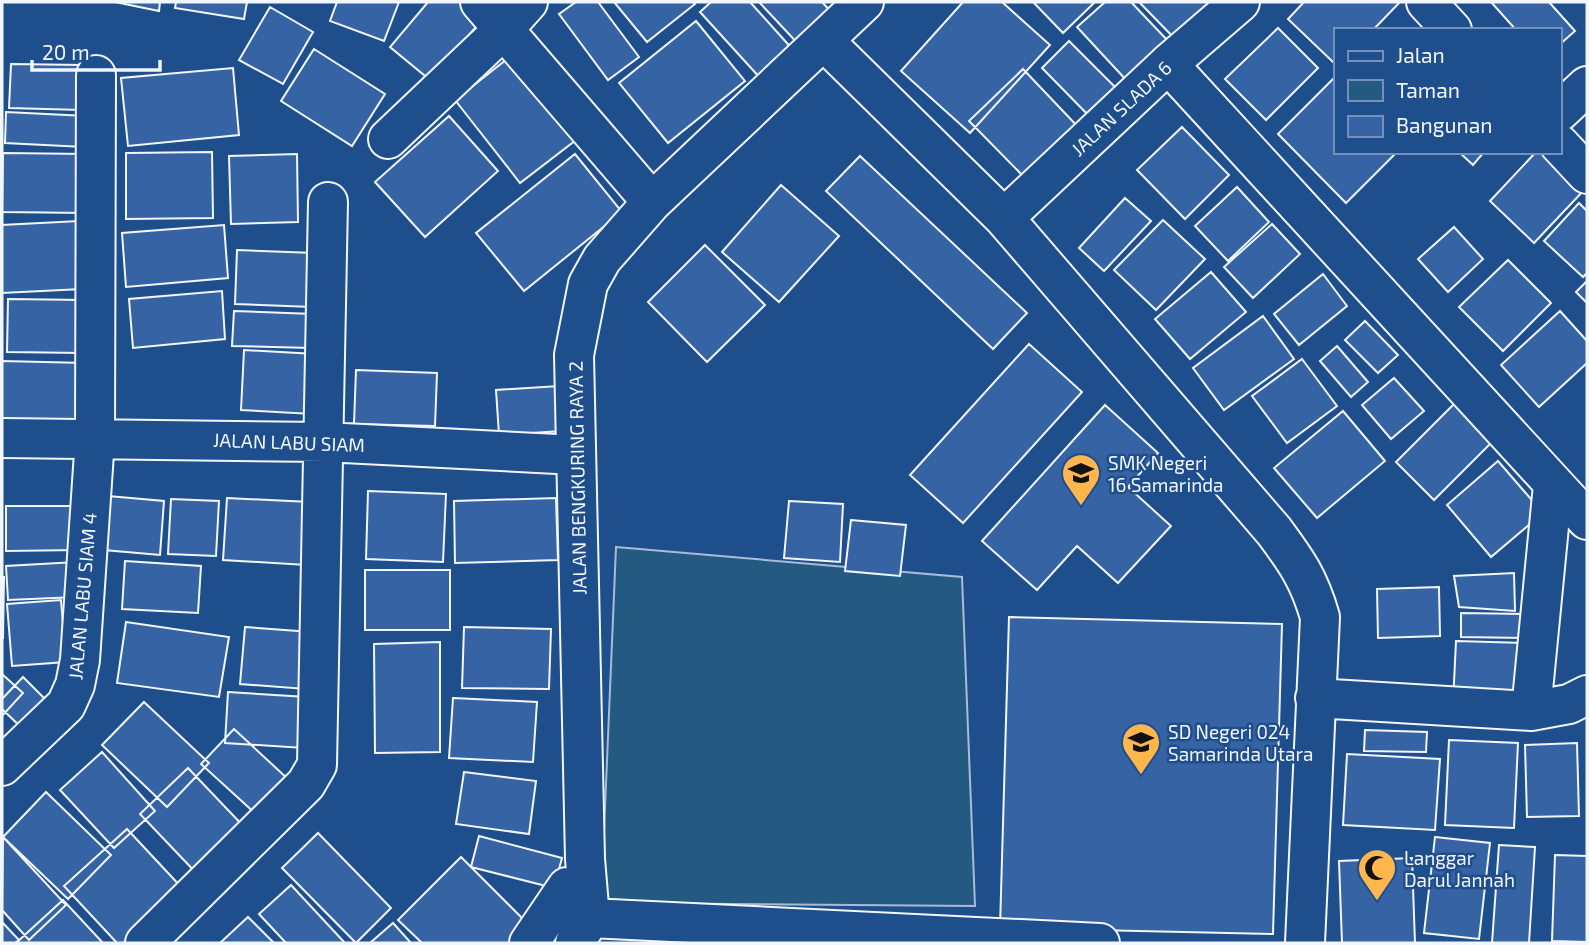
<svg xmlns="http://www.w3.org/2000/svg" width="1589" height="945" font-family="'Exo 2',sans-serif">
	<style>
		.green { fill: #245a82; stroke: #a8bbd7; stroke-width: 2 }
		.building { fill: #3563a3; stroke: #f2f6ff; stroke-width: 2 }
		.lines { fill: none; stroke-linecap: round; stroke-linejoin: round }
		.minor-casing { stroke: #f2f6ff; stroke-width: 42 }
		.minor { stroke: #1f4e8c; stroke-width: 38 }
		.labels { text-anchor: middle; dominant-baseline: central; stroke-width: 5; stroke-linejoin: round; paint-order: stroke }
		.street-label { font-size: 19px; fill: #f2f6ff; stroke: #1f4e8c }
		.poi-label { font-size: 19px; fill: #f2f6ff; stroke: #1f4e8c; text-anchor: start }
	</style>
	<rect width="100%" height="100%" fill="#1f4e8c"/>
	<path class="green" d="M616,547l346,30 13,329 -374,-3z"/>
	<path class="building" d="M115,2h45l-1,9z
		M176,2h71l-3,17 -69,-11z
		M337,2h62l-15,39 -54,-20z
		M428,2h33l21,18 -52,60 -40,-33z
		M576,2h22l41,55 -31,23 -49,-66z
		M614,2h79l2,2 -48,38z
		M711,2h39l45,50 -33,28 -62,-68z
		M759,2h63l14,15 -34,31z
		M963,2h39l48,43 -80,88 -69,-62z
		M1033,2h62l-32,31z
		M1105,2h26l39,41 -42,39 -51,-55z
		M1139,2h81l-41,41z
		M1304,2h96l-27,28h-38v34l-47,-45z
		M1491,2h58l26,29 -16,14v-15h-43z
		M270,7l43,25 -30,52 -44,-24z
		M696,21l49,60 -77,62 -49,-60z
		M1278,28l40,40 -52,52 -41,-41z
		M1069,41l55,55 -28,27 -54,-55z
		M314,49l71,45 -33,52 -71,-45z
		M511,56l65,84 -56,43 -65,-83z
		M11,64l72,1 -1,45 -73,-2z
		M233,68l6,67 -111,11 -7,-68z
		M1023,69l58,61 -53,51 -59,-60z
		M1335,77v75h62l-51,51 -68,-69z
		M6,112l80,4 -2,31 -79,-4z
		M449,116l49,55 -73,66 -50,-55z
		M1182,127l47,48 -44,44 -48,-49z
		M212,152l1,66 -87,1v-66z
		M1459,152h25l-11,13z
		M1536,152h12l38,36 -52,55 -44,-42z
		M3,153l85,1 -2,59 -84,-1z
		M297,154l1,68 -67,2 -2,-68z
		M575,154l47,58 -98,79 -48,-58z
		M860,156l167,157 -34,36 -167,-158z
		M781,185l58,51 -60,66 -57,-50z
		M1237,187l32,35 -41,39 -33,-35z
		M1125,198l26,23 -47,50 -25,-23z
		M1579,203l8,8v62l-4,4 -39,-36z
		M1163,220l42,39 -49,51 -42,-40z
		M79,221l3,68 -80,4v-68z
		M1272,224l28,30 -47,44 -29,-31z
		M224,225l4,53 -102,9 -4,-54z
		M1454,227l29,32 -35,33 -30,-33z
		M705,245l60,60 -58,57 -59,-60z
		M237,250l78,3 -3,54 -77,-3z
		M1508,260l43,43 -48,48 -44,-44z
		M1211,272l35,40 -56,47 -35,-40z
		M1323,274l24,32 -48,39 -25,-31z
		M1587,281v22l-11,-11z
		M222,291l3,48 -92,9 -4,-49z
		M8,299l75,1 -1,53 -75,-1z
		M234,311l79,3 -2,34 -79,-2z
		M1560,311l27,30v22l-48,44 -38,-42z
		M1263,316l31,43 -70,51 -31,-42z
		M1365,321l33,34 -20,18 -33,-33z
		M1029,344l53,48 -119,131 -53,-48z
		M1337,346l31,36 -17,15 -31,-36z
		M244,350l71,4 -3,60 -71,-4z
		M1302,359l35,47 -50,37 -35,-47z
		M2,361l83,2 -3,72 -80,-3z
		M356,370l81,3 -2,53 -81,-2z
		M1394,378l30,33 -33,28 -29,-34z
		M559,386l3,45 -63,4 -3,-45z
		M1454,404l38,38 -58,58 -38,-38z
		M1105,405l53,48 -30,34 43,39 -53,57 -41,-37 -40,44 -55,-49z
		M1343,411l42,50 -68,57 -43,-50z
		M1498,461l45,52 -52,44 -44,-52z
		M368,491l78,3 -3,68 -77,-3z
		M108,496l56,5 -4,54 -56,-5z
		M227,498l83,4 -4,63 -83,-5z
		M556,498l2,62 -103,3 -1,-62z
		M171,499l48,2 -3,55 -48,-2z
		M789,501l54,3 -3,58 -56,-4z
		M6,506h73v44l-73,1z
		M851,520l55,5 -6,51 -55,-5z
		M125,561l76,5 -3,47 -76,-4z
		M76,562l1,35 -69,3 -2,-34z
		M365,570h85v60h-85z
		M1514,573l1,38 -56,-4 -5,-31z
		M2,577h2l-1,61h-1z
		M1439,587l1,49 -62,2 -1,-49z
		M61,600l5,62 -54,4 -5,-62z
		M1461,613l64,1v24l-64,-1z
		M1009,617l273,7 -9,310 -273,-6z
		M126,622l103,15 -10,60 -102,-14z
		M245,627l66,5 -5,57 -66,-5z
		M464,627l87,2 -2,60 -87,-1z
		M1456,641l69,2 -3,63 -69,-3z
		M440,642v110l-65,1 -1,-109z
		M2,674l21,19 -21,23z
		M23,677l27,27 -26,26 -22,-21v-10z
		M228,692l79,5 -3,51 -79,-5z
		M453,698l84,4 -4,60 -84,-4z
		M144,702l65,61 -42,44 -65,-62z
		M234,729l55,51 -32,35 -56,-51z
		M1365,730l62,2 -1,20 -62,-1z
		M1449,740l69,3 -4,85 -69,-3z
		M1577,743l2,73 -52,1 -2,-72z
		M102,752l53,59 -41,37 -54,-58z
		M1347,754l93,5 -5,71 -92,-5z
		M188,768l60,63 -48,46 -60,-63z
		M464,772l72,9 -7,53 -73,-10z
		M46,792l65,63 -43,44 -65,-62z
		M127,829l56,60 -60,54h-6l-53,-57z
		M318,833l73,75 -35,35 -74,-75z
		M479,836l83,22 -8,30 -83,-21z
		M3,837l63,68 -37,35 -27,-30z
		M1435,837l55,6 -11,96 -55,-6z
		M1499,845l36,2 -6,96h-37z
		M1555,855l32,1v86l-35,-1z
		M461,857l71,71 -15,15h-95l-24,-23z
		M1412,858l3,85h-73l-3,-82z
		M291,885l54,58h-59l-27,-29z
		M63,900l40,43h-87z
		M248,917l26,26h-54z
		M2,922l17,18 -4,3h-13z
		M393,923l18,20h-41z"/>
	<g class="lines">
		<defs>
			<path id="minor" d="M480,2l172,200
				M1426,2l26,28
				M824,41l180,177 270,313c23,31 35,48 46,86l-15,326
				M1168,64l419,456
				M1559,112l28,-26
				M388,139l115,-109 25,-28
				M1559,144l28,30
				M1004,218l164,-154 72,-62
				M2,438l322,4 252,13
				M1315,698l216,13 38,-7 18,-9
				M1531,711l22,-226
				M2,766l64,-61 9,-20 5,-25 15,-222 1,-363
				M554,908l36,10 510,25
				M145,943l161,-159 11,-19 11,-563
				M529,943l38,-56
				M575,943l15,-25 -5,-59 -11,-504 14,-71 14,-25 50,-57 212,-200"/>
		</defs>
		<use href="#minor" class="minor-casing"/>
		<use href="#minor" class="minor"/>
	</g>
	<defs>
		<symbol id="school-pin" viewBox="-11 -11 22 30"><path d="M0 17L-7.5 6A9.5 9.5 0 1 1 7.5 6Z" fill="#ffb74d" stroke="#1f4e8c"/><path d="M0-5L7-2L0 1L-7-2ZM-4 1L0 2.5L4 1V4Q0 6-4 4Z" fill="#111"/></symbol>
		<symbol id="mosque-pin" viewBox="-11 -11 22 30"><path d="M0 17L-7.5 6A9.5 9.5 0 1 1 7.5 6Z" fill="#ffb74d" stroke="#1f4e8c"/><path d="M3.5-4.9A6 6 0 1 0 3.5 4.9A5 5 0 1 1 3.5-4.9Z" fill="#111"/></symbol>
	</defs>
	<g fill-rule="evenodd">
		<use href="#school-pin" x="1059" y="451" width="44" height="60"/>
		<use href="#school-pin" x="1119" y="720" width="44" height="60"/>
		<use href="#mosque-pin" x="1355" y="846" width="44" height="60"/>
	</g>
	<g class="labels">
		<g class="street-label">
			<text transform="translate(1121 108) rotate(-43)">JALAN SLADA 6</text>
			<text transform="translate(289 442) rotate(2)">JALAN LABU SIAM</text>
			<text transform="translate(577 478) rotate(-91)">JALAN BENGKURING RAYA 2</text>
			<text transform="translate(82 596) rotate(-85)">JALAN LABU SIAM 4</text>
		</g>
		<g class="poi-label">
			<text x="1108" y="462">SMK Negeri<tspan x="1108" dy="22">16 Samarinda</tspan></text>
			<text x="1168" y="731">SD Negeri 024<tspan x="1168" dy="22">Samarinda Utara</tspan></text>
			<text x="1404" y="857">Langgar<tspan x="1404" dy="22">Darul Jannah</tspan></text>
		</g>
	</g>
	<rect width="1589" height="945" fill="none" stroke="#f2f6ff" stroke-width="7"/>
	<rect x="1334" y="28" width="228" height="126" fill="#1f4e8c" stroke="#7391ba" stroke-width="2"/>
	<rect x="1348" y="51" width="35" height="10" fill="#1f4e8c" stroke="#7391ba" stroke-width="2"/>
	<text x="1396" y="63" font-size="21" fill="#f2f6ff">Jalan</text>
	<rect x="1348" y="80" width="35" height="21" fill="#245a82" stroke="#7391ba" stroke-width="2"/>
	<text x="1396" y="98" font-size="21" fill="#f2f6ff">Taman</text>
	<rect x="1348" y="116" width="35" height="21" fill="#3563a3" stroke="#7391ba" stroke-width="2"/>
	<text x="1396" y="133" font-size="21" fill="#f2f6ff">Bangunan</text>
	<path d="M32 60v10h128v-10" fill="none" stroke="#f2f6ff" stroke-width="3.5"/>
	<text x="42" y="60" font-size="21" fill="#f2f6ff" stroke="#1f4e8c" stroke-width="5" paint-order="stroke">20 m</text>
</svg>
